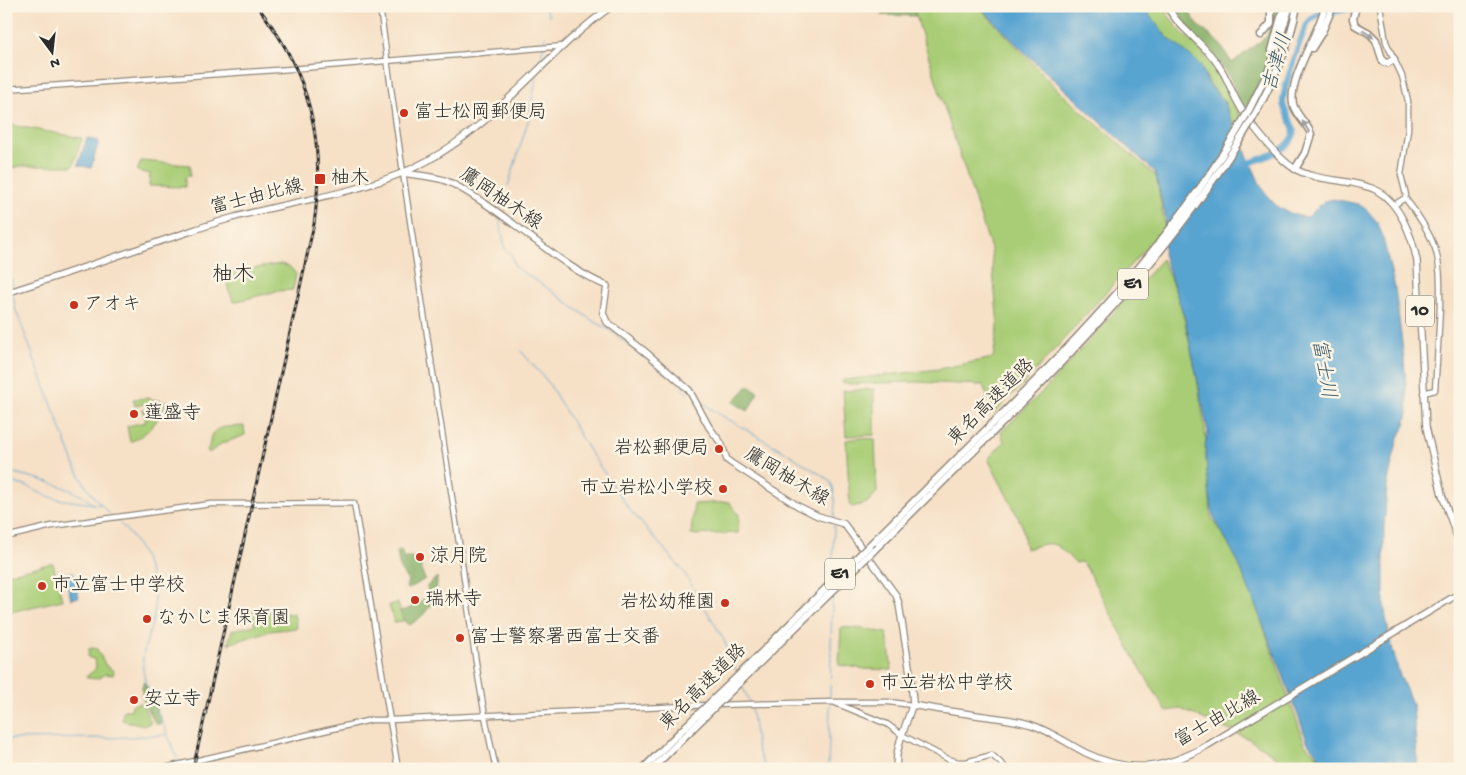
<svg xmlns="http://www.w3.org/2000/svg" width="1466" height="775" font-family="'Gochi Hand','Klee One',sans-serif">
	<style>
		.green { fill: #a9cd76; stroke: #6a7c50 }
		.forest { fill: #86b067; stroke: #586e49 }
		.water { fill: #59a4d1; stroke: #42687e }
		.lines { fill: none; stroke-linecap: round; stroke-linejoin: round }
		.stream { stroke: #59a4d1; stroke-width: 1 }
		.river { stroke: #59a4d1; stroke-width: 6 }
		.minor-casing { stroke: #908678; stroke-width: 7 }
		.major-casing { stroke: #908678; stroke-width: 8 }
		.highway-casing { stroke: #908678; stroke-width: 9 }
		.minor { stroke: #fff; stroke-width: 4.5 }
		.major { stroke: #fff; stroke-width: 5.5 }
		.highway { stroke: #fff; stroke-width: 6 }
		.rail-casing { stroke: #2b2b2b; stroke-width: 3 }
		.rail { stroke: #fcf5e5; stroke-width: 1; stroke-dasharray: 4; stroke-linecap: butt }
		.highway-bridge-casing { stroke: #908678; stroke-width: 9; stroke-linecap: butt }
		.highway-bridge { stroke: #fff; stroke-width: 6 }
		.oneway { fill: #a0a0a0 }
		.poi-dot { fill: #c8321e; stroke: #fcf5e5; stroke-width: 2 }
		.labels { text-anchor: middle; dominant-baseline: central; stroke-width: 5; stroke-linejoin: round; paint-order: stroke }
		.shield { fill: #fcf5e5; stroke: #6a6863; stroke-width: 1 }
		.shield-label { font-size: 18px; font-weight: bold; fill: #2b2b2b }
		.poi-label { font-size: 19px; fill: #2b2b2b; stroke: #fcf5e5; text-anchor: start }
		.street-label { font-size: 19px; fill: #2b2b2b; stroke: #fcf5e5 }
		.water-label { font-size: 20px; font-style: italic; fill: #3d5b6d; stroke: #fcf5e5 }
		.quarter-label { font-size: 21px; fill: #2b2b2b; stroke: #fcf5e5 }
	</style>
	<rect width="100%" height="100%" fill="#fcf5e5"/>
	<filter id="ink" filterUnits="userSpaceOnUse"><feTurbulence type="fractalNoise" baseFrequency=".02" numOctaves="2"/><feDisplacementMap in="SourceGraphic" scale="10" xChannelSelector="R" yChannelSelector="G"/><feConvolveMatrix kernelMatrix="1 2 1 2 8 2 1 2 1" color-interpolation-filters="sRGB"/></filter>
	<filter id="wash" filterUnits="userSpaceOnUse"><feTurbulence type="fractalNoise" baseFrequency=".0096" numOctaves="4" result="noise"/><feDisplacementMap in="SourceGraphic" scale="20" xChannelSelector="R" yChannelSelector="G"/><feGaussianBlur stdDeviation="1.12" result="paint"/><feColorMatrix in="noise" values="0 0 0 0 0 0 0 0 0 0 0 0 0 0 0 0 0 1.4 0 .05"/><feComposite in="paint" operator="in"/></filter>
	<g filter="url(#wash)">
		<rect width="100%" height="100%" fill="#f6e0c6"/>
		<path class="green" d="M913,6h65l83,87 95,83 9,51 -129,143 -42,44 -11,-29 -68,-3 -64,2 -9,-1 1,-3 96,-11 54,-11 5,-32 -7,-77 -44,-133z
			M1142,6h19l20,26 16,14 26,33 17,37 -5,8 -5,-6 -5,-16 -15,-18 -10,-18 -33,-29z
			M6,124l76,14 -9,28h-53l-14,4z
			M141,161l49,4v11l-5,1v10l-36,-1 1,-12 -13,-3z
			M1162,259l19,46 15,67 9,57 6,88 27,38 67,189 19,19 1,6h-37l-2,-4 -17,-13 -20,-13 -68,-30 -15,2 -31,-52 -49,-92 -5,-5 -6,1c-21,-22 -20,-23 -49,-14l-4,-24 -34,-66 16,-17 -3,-10 47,-46z
			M281,264l9,3 6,7 -3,16 -16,1 -43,11 -6,-13 -2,-16z
			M874,389v46l-28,1 -3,-45z
			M147,398l19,4v1c-6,17 -19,32 -36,39l-3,-16 19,-4 -3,-12 6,-1 -1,-6 -13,3 -2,-7z
			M244,426l1,9 -24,9 -12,9 -2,-3c4,-5 2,-11 5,-16 6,-9 22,-7 32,-8z
			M860,438l15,1 2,53 -10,11 -15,4 -2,-2 -4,-65z
			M729,502l10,13 -1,18 -47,2 3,-31z
			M53,563l9,37 -56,13 1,-39z
			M398,603l5,18 -9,1 -5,-17z
			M251,610l43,4 3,14 -27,3 -42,13 4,-14 23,-5z
			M841,627l24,2 22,4 5,37 -28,-1 -25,-4z
			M92,648l5,1 9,17 8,5 -1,4 -8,-1c-5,5 -12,6 -19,3 6,-7 12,-4 9,-17l-7,-3 1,-8z
			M142,703l9,20 -7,2 -22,-5 1,-10h8l1,-5z"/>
		<path class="forest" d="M893,6h20l3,10 -35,-1z
			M1168,6h17l13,19 22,19 12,19 35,-27 9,-30h4c-4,33 -17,79 -37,105l-12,-31 -11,-16 -47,-49z
			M749,385l9,7 -10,19 -15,-9z
			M401,550l3,9 5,-2 8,4 4,5v4l4,9 -16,10 -3,-1 2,-7 -8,-12 -3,-17z
			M437,577c1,21 -10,39 -28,48l-4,-3 -5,-11c13,-3 21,-7 28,-18l-1,-7z
			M144,682l17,39 -1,3h-4c-7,-10 -19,-31 -12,-42z"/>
		<path class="water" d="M979,6h163l25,31 25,20 9,9 7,17 15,18 38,85 9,13 8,8 12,6 9,3 9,1 15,-15 10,-3 25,5 9,6 10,12 5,12 13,54 9,71 4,54 -3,12 -8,17 -10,44 -3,41v79l6,34 9,33 14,33 5,63h-79l-7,-10 -8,4 -16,-20 -28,-76 -43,-107 -24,-44 -6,-41 -2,-30 3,-13 -23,-113 -22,-65 3,-34 -11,-48 -130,-119z
			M87,138l12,3 -8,27 -13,-3z
			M73,572l6,25 -8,2 -6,-25z"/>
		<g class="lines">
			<path class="stream" d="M544,6l5,10
				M539,67l6,-30
				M508,186l20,-65 9,-46
				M500,211l2,-12
				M499,215l6,34 7,6 3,12 31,20 44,32 18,10 58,45
				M6,239l7,50
				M13,293l2,15 60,158c9,19 21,35 36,49
				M521,351l27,31 40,67 42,61 54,62 40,68 13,33
				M680,386l8,8
				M698,400l21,14 73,42 37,24 4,7 2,15 -1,16
				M6,472c23,3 71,16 87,32
				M6,478l11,6 10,2 13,7 17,6 44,6
				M116,520c27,23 44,65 37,100 -4,17 -12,31 -10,49 2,18 12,34 18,50 7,17 14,33 21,50
				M832,578l2,-53
				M741,684l9,19
				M830,701l2,-106
				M751,707l6,41 8,21
				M6,739l102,-1 58,-3
				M828,769l2,-64"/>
			<path class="river" d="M1401,6c9,4 14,6 22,0
				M1245,165c15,-7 39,-12 47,-26 7,-11 -8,-25 -9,-36 -1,-11 19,-69 25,-81l9,-7 46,-9"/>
		</g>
	</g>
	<g filter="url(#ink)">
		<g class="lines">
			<defs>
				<path id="minor" d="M380,6c21,164 47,328 72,491 15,91 23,182 44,272
					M1380,6l6,36 16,34 6,25v29l-7,45 5,20 -1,3 -11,7
					M6,89l285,-20 273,-23
					M1405,198c12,15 23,31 30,50 6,19 5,38 5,57 -1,29 -3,57 -5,85l-12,3
					M6,537l46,-11 159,-22 143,-1 44,266
					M835,702h54l23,3
					M715,705l118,-3 54,22 15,11 46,24 10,3h8l26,-7 15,14
					M160,769l211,-49h20l316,-15"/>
				<path id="major" d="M1166,6c5,6 9,13 14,18 13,14 29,26 39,42 8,11 12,25 19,37 10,19 40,56 57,66 16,9 35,10 52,13 10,2 21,4 29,8 24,13 36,46 41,71l9,166 16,68 18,50
					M402,173c14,2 29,3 42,7 13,5 25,13 37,21 43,27 79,65 126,85l-4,27 4,9 41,32 41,36 20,37 12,16 6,17 4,3 67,43 20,10 26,8 52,71 3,9 12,75 2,24 -13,38 -3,13 -1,15
					M6,293c54,-17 108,-36 161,-54 22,-7 43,-15 65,-21 65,-19 135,-24 195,-57 72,-39 119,-109 185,-155
					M912,705c22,4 43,7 64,10 19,3 38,4 56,10 20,7 36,19 54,28 46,22 79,16 122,-8l252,-152"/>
				<path id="highway" d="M1356,6l-3,13 2,6 14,8 7,7 7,22 5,1 6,-4
					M1261,35l10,-12v-17
					M1312,48l10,-16 11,-26
					M1272,50l12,-44
					M1248,112l21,-42 21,-64
					M1253,118c19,-35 37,-72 44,-112
					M1295,169l10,-16 6,-19c-4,-11 -15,-18 -18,-30 -5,-26 27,-72 32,-98
					M873,542l115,-114
					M873,551l118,-117
					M740,674l67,-67
					M743,679l69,-68
					M643,769l44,-44
					M652,769l38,-38"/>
			</defs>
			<use href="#minor" class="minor-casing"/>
			<use href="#major" class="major-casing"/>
			<use href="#highway" class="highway-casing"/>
			<use href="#minor" class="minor"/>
			<use href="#major" class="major"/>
			<use href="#highway" class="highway"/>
			<defs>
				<path id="rail" d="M193,769l121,-545c12,-83 -4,-152 -57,-218"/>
			</defs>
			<use href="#rail" class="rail-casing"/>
			<use href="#rail" class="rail"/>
			<defs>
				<path id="highway-bridge" d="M988,428c98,-96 193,-197 260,-316
					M991,434c97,-97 192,-197 262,-316
					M807,607l66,-65
					M812,611l61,-60
					M687,725l53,-51
					M690,731l53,-52"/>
			</defs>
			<use href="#highway-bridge" class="highway-bridge-casing"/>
			<use href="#highway-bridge" class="highway-bridge"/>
		</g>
		<defs><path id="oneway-solid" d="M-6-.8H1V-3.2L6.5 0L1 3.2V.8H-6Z" transform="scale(1.25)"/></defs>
		<g class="oneway">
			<use href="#oneway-solid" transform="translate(1368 34) rotate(33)"/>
			<use href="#oneway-solid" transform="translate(1306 127) rotate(-122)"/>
		</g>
	</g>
	<g class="poi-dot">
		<circle cx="404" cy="113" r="5"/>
		<rect x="314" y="173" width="12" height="12" rx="2.5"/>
		<circle cx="74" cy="305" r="5"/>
		<circle cx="134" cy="414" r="5"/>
		<circle cx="719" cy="449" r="5"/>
		<circle cx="723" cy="489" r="5"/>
		<circle cx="420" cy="557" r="5"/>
		<circle cx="42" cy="586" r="5"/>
		<circle cx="415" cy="600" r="5"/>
		<circle cx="725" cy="603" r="5"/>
		<circle cx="147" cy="619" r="5"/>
		<circle cx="460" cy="638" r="5"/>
		<circle cx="870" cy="684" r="5"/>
		<circle cx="134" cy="700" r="5"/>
	</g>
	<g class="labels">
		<g class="shield">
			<rect x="1118" y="268.5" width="30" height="31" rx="4"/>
			<rect x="1406" y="295.5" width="28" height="31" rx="4"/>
			<rect x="825" y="558.5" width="30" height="31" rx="4"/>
		</g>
		<g class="shield-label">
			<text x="1133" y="284">E1</text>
			<text x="1420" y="311">10</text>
			<text x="840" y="574">E1</text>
		</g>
		<g class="poi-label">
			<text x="414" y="113">富士松岡郵便局</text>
			<text x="331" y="179">柚木</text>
			<text x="84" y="305">アオキ</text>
			<text x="144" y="414">蓮盛寺</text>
			<text x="709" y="449" text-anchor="end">岩松郵便局</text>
			<text x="713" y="489" text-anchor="end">市立岩松小学校</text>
			<text x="430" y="557">涼月院</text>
			<text x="52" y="586">市立富士中学校</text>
			<text x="425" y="600">瑞林寺</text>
			<text x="715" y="603" text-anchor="end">岩松幼稚園</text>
			<text x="157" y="619">なかじま保育園</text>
			<text x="470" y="638">富士警察署西富士交番</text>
			<text x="880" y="684">市立岩松中学校</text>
			<text x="144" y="700">安立寺</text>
		</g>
		<g class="street-label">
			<text transform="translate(257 198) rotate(-14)">富士由比線</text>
			<text transform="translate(500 200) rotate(34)">鷹岡柚木線</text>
			<text transform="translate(992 403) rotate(-45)">東名高速道路</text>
			<text transform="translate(786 478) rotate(31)">鷹岡柚木線</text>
			<text transform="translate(704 688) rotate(-45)">東名高速道路</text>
			<text transform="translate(1218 720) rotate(-30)">富士由比線</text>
		</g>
		<g class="water-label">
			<text transform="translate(1279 63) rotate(-74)">吉津川</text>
			<text transform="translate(1322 369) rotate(80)">富士川</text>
		</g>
		<g class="quarter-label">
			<text x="233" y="276">柚木</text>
		</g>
	</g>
	<rect width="1466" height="775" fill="none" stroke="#fcf5e5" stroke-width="25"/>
	<g transform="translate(52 52) rotate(165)" stroke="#fcf5e5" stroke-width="4" paint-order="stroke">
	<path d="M0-4L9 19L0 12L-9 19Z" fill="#2b2b2b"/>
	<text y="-8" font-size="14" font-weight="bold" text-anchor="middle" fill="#2b2b2b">N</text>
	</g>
</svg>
